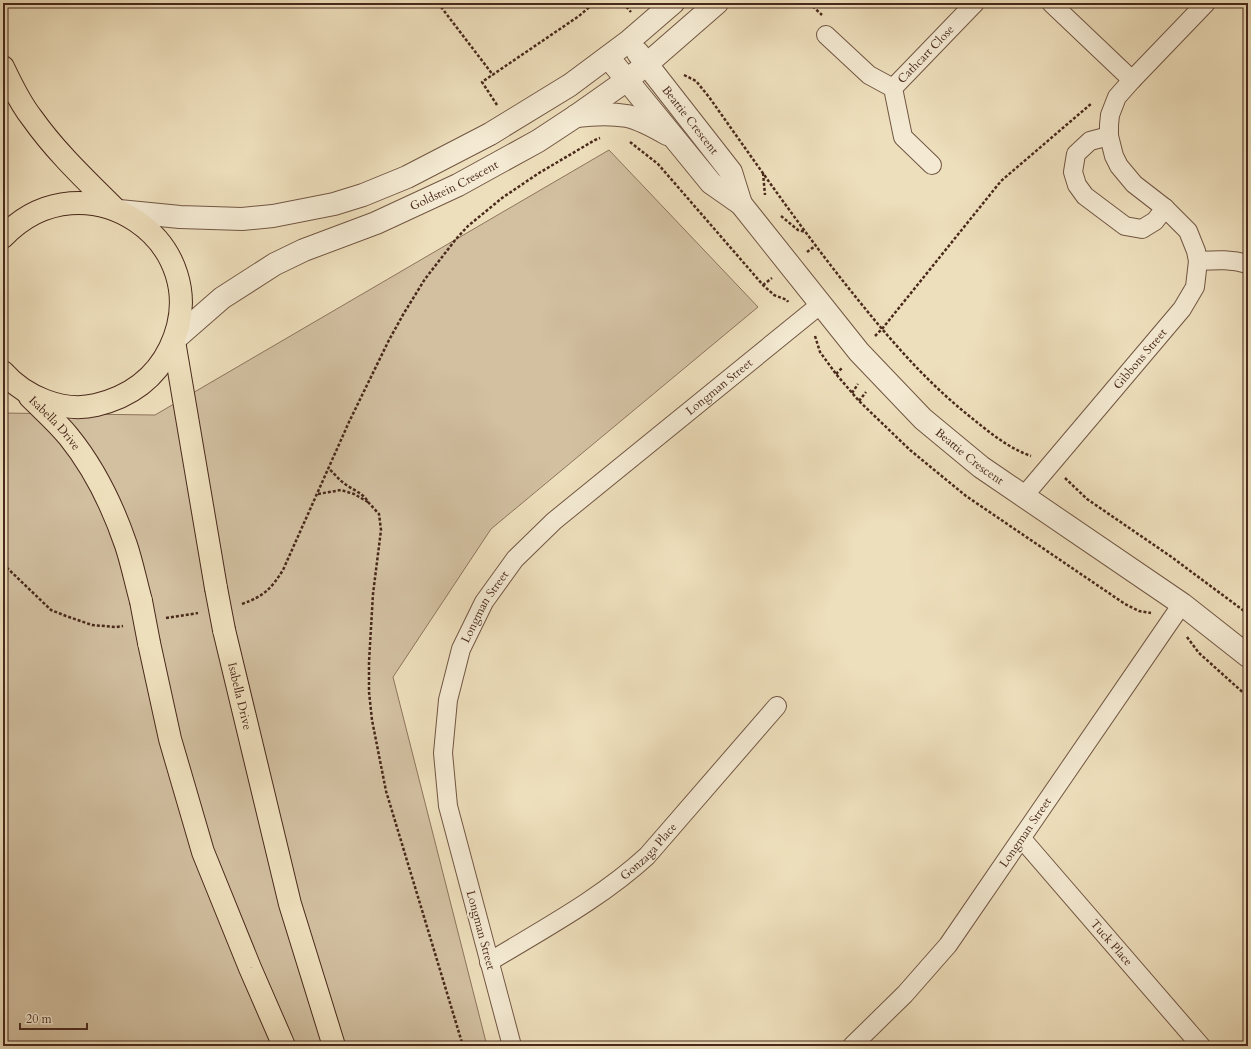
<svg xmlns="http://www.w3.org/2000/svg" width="1251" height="1049" font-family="Cardo,serif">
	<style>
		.green { fill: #d2c0a1; stroke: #8e745e }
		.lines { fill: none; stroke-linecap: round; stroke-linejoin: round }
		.minor-casing { stroke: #725643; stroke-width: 20 }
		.tertiary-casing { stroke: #725643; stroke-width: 24 }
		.primary-casing { stroke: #49291b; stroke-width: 24 }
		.path { stroke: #49291b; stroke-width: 2.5; stroke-dasharray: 3 2; stroke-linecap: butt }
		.minor { stroke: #f4ead3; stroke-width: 18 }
		.tertiary { stroke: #f4ead3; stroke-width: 22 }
		.primary { stroke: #eedfbc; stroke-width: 22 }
		.primary-bridge-casing { stroke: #49291b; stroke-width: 24; stroke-linecap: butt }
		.primary-bridge { stroke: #eedfbc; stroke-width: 22 }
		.labels { text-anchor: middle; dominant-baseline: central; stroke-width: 4; stroke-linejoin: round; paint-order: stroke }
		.street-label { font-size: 12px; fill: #49291b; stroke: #f4ead3 }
	</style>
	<rect width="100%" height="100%" fill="#eedfbc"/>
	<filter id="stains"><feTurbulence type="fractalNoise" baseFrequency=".005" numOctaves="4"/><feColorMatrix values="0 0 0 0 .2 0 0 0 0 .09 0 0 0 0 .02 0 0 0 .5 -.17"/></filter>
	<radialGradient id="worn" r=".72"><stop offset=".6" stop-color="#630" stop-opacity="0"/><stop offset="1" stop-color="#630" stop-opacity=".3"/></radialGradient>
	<path class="green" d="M609,150l149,157 -267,222 -98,148 94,369h-484v-633l152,2z"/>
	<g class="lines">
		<defs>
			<g id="minor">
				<path d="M1051,3l81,77"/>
				<path d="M826,35l43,40 24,13 10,49 29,28"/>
				<path id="s1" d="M893,88l82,-85"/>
				<path d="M1109,136l-19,5 -14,13 -3,18 4,13 8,11 40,30 17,3 13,-8 10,-13"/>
				<path d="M1198,261c19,-1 32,-2 50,3"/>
				<path id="s2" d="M1023,497l159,-188 13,-22 3,-26 -2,-10 -8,-20 -23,-23 -31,-24 -15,-18 -5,-10 -5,-20v-11l1,-10 7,-18 15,-17 74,-77"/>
				<path id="s3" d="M1022,839l179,207"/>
				<path id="s4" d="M489,962c54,-33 111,-63 158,-106l130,-150"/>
				<path id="s5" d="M512,1046l-64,-240 -5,-53 5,-53 13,-51 23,-47 31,-43 39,-38 267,-217"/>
				<path id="s6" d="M852,1046l53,-52 43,-49 234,-341"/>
			</g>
			<g id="tertiary">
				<path id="s7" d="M638,53l93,119 10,32"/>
				<path id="s8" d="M608,57l103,126 30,21 118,148 64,67 58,48 201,137 66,52"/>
				<path d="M576,116c17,-2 34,-3 51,0 14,3 28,11 40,18"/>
				<path d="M119,211l61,6 62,2 31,-3 61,-12 29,-9 44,-18 83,-43 80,-49 59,-44 44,-38"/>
				<path id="s9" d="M175,339l47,-41 53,-34 29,-14 72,-27 82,-38 80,-44 38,-25 51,-36 20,-16 70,-61"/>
			</g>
			<g id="primary">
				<path d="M3,67c8,17 17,36 29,51 24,34 54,62 83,91"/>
				<path d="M3,237c82,-86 217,6 167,111 -15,31 -41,49 -74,57 -33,8 -71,-8 -93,-33"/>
				<path d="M174,341l42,247"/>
				<path id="s10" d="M30,397c13,13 27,25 39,40 25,31 44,70 57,108 6,18 10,38 15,56"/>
				<path id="s11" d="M224,630l66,274 44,142"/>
				<path d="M149,643l21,96 33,113 47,116 34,78"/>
			</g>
		</defs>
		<use href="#minor" class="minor-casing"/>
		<use href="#tertiary" class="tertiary-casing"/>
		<use href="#primary" class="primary-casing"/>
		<path class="path" d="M438,3l55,72
			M623,3l8,9
			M809,3l13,12
			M684,75l12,6 13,16c49,69 97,139 150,204 33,41 68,81 109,114 20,16 38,32 63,41
			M497,105l-15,-23 97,-66 15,-13
			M630,142l28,22 105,121 11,10 13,5 1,2
			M763,173l2,22
			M781,216l17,14 7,2
			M807,252l8,-6
			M763,285l9,-7
			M815,336l5,16 16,22 23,27 51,49 56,46 159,108 14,7 12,2
			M875,336l7,-7 119,-148 91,-78
			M836,374l7,-7
			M852,393l6,-9
			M859,401l7,-9
			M1065,478l22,21 86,59 75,56
			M318,494l23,-4 13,4 14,8c-5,-9 -15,-12 -23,-18 -6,-4 -11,-11 -17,-16
			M368,502l11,12 2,16 -8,64 -4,68v30l3,28 14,71 77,255
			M3,564l48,46 15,6 26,9 24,2 7,-1
			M242,604c22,-8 29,-15 41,-34l66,-148 40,-82 15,-27 21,-34 31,-40 12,-13 34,-28 37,-25 56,-33 5,-2
			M166,618l32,-5
			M1187,637l12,16 49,44"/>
		<use href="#minor" class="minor"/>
		<use href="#tertiary" class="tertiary"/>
		<use href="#primary" class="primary"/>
		<defs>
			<path id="primary-bridge" d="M216,588l8,42
				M141,601l8,42"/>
		</defs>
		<use href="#primary-bridge" class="primary-bridge-casing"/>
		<use href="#primary-bridge" class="primary-bridge"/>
	</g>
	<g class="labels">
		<g class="street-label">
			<text stroke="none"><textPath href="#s1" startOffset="47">Cathcart Close</textPath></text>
			<text stroke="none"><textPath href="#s7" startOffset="85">Beattie Crescent</textPath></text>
			<text stroke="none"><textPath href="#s9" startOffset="321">Goldstein Crescent</textPath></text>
			<text stroke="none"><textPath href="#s2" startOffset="181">Gibbons Street</textPath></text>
			<text stroke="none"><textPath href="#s5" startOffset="780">Longman Street</textPath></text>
			<text stroke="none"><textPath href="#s10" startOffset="36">Isabella Drive</textPath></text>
			<text stroke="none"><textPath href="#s8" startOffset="541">Beattie Crescent</textPath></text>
			<text stroke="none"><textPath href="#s5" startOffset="456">Longman Street</textPath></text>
			<text stroke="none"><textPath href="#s11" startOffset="68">Isabella Drive</textPath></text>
			<text stroke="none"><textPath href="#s6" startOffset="276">Longman Street</textPath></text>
			<text stroke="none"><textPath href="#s4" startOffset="195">Gonzaga Place</textPath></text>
			<text transform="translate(481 930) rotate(75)">Longman Street</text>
			<text stroke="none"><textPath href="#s3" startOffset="137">Tuck Place</textPath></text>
		</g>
	</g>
	<rect width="1251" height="1049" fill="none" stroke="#eedfbc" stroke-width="16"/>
	<rect x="4" y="4" width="1243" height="1041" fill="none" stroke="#49291b" stroke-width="2"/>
	<rect x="8" y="8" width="1235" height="1033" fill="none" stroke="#49291b"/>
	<path d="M20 1023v6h67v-6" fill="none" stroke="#49291b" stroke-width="2"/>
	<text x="26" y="1023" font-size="12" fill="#49291b" stroke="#f4ead3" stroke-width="3" paint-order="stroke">20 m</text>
	<rect width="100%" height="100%" filter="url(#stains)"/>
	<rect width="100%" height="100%" fill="url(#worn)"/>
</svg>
